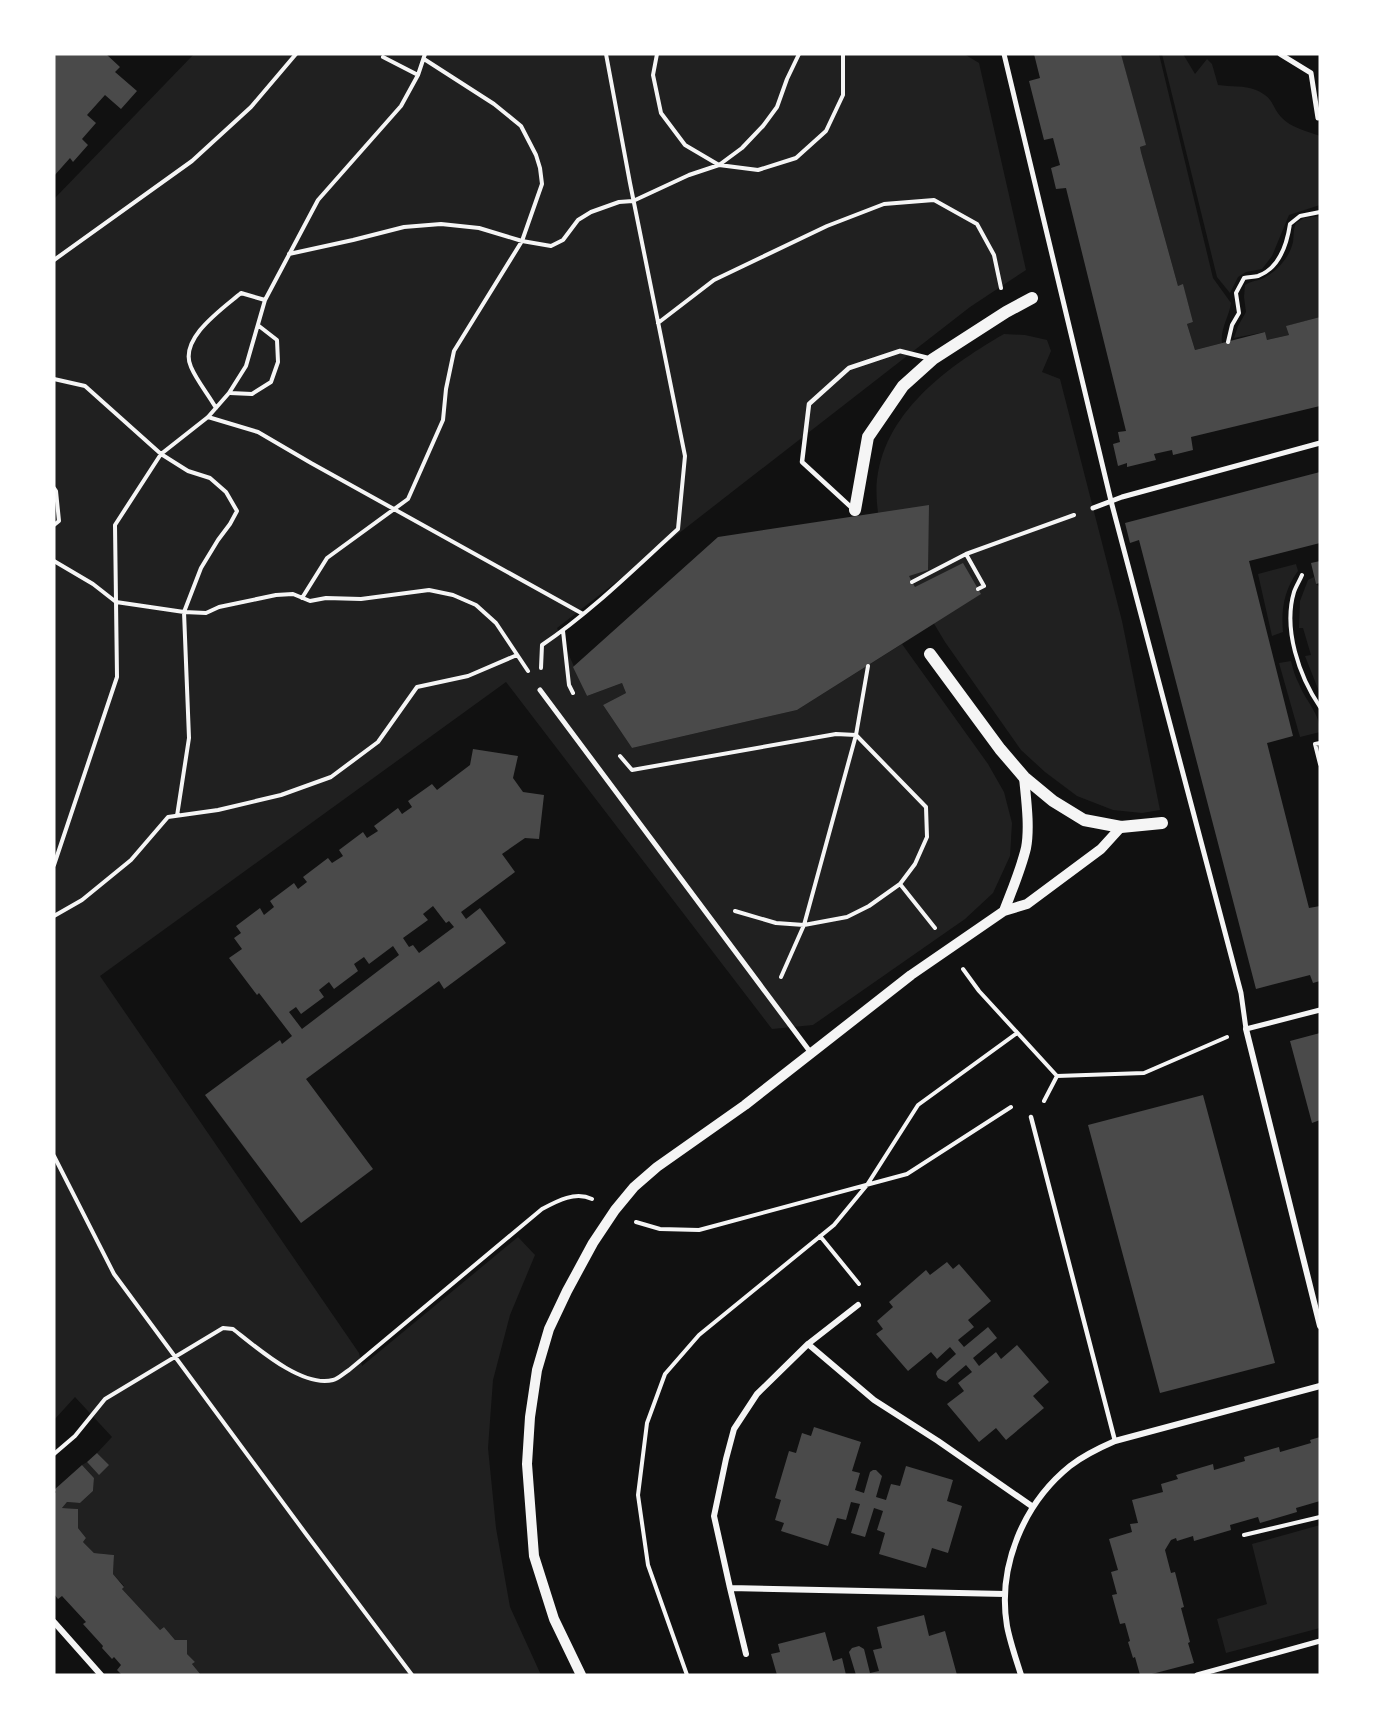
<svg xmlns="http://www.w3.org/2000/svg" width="1374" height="1729" font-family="Karla,sans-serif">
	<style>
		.green { fill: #202020 }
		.building { fill: #4a4a4a; fill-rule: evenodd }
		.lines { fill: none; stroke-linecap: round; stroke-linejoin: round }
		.path { stroke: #f5f5f5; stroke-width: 4 }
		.service { stroke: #f5f5f5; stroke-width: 4.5 }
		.pedestrian { stroke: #f5f5f5; stroke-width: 5 }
		.minor { stroke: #f5f5f5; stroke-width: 6 }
		.tertiary { stroke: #f5f5f5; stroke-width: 10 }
		.secondary { stroke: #f5f5f5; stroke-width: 12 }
	</style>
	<rect width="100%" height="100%" fill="#111"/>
	<path class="green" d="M194,54h770l15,9 47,207 -56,37 -413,321 30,68 35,-13 4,10 -23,12 29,43 165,-38 105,-66 86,120 16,28 8,31 -2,33 -17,37 -28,26 -152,106 -41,4 -266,-347 -406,294 259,377 3,13 156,-129 17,18 -25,60 -17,65 -5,68 8,80 14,79 31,68h-340l-9,-11 3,-2 -8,-8v-14h-12l-11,-13 -4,3 -38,-41 2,-3 -11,-12 1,-19 -20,-2 -11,-11 3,-4 -8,-10v-19l-16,-1 5,-6 13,1 13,-12 1,-13 -12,-13 5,-3 12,12 9,-9 -11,-12 15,-16 -37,-40 -21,23v-1221z
		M1121,54h38l54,224 18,25c-2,14 -11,26 -9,40l-27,7 -8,-26 6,-2 -10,-37 -5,1 -37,-134 -1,-5 5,-2z
		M1162,54h21l12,20 12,-15 5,5 6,21c13,2 26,0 38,5 18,8 15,15 25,27 10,11 26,14 39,19v69l-31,10 -17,41 -10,13 -16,3 -8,5 -8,16 -13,-16z
		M1320,216v101l-33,9 2,9 -22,5 -2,-8 -31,6 4,-12 8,-14 -2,-15 1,-12c7,-5 16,-4 22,-9 12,-7 23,-20 26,-34 1,-7 0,-12 3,-19l8,-5z
		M1004,334l21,1 22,5 4,11 -9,21 18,7 62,242 38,189 -18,3 -29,-3 -36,-14 -32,-24 -24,-22 -76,-108 -24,-40 -42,-84c-17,-88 57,-145 125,-184z
		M1296,564l2,7c-14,19 -17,38 -15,61l-11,4 -14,-62z
		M1314,577l2,7 4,3v107l-15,-38 6,-1 -8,-27h-4l1,-27 8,-21z
		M1291,661c2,8 4,16 8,23 7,18 21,29 21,48l-20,5 -21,-74z
		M1320,1525v103l-94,25 -9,-34 50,-15 -15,-60z"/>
	<path class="building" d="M56,54h50l14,13 -5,5 22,19 -16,18 -16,-14 -18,20 9,8 -14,16 6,6 -15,17 -3,-4 -16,18v-120z
		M1034,54h87l25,91 -6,2 1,5 37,134 5,-2 10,38 -6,2 8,26 70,-18 2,8 22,-5 -3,-9 34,-9v89l-129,31 2,13 -20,5 -1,-5 -18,4 2,6 -29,7v-4l-9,3 -5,-22 7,-2 -2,-10 8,-1 -60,-243 -10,1 -5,-21 9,-3 -7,-27 -9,2 -15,-59 11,-3z
		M1320,472v71l-71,18 44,175 -26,7 42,165 11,-2v75l-7,2 -3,-8 -54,14 -117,-449 -9,3 -5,-20z
		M929,505l-1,65 -19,6 3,6 3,5 48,-24 18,31 -184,116 -165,38 -29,-43 23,-12 -4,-10 -35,13 -14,-29 145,-130z
		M1320,561v22l-4,1 -5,-21z
		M473,749l45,7 -5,22 10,14 21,3 -5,44 -14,-1 -23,16 13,18 -54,40 5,7 14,-11 26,35 -62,46 -5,-8 -133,98 67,90 -72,54 -96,-128 75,-55 2,4 10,-8 -33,-43 -2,2 -28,-37 13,-9 -8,-11 7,-5 -5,-7 24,-18 4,7 10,-8 -4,-6 24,-18 4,6 9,-7 -4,-5 25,-19 4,5 11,-7 -4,-6 24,-18 4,6 11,-7 -4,-5 24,-18 4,6 10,-7 -4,-6 24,-17 5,6 33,-25zM433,906l13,17 3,-2 5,6 -35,26 -6,-8 -4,2 -6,-9 25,-18 -5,-6zM393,946l6,9 -97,74 -13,-17 7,-5 5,7 23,-17 -5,-7 10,-8 5,7 24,-18 -4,-7 10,-7 5,7z
		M1320,1033v87l-8,3 -22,-82z
		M1203,1095l72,268 -115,30 -72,-268z
		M947,1262l6,7 6,-5 32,37 -23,19 6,7 -16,13 6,7 24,-20 9,11 -24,20 6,8 17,-14 5,7 16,-14 32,37 -16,14 11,12 -38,32 -10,-12 -17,14 -32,-38 17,-13 -6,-8 14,-11 -6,-7 -20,17 -8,-4 -2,-4 1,-3 19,-17 -6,-7 -13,12 -6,-7 -23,19 -32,-37 7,-5 -6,-8 16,-14 -4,-5 37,-32 4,5z
		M814,1427l47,15 -9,29 8,2 -5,17 9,3 6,-21 3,-2h3l6,6 -6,21 10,3 5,-16 9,2 6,-20 47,14 -6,21 15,5 -14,47 -16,-5 -6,20 -47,-14 6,-21 -8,-3 6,-19 -9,-3 -9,29 -14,-4 9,-29 -9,-2 -5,18 -9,-2 -9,28 -47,-15 3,-8 -9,-3 6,-20 -6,-2 14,-47 7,2 6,-20 9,3z
		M1320,1437v64l-24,7 1,4 -37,11 -2,-6 -28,8 1,5 -37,11 -1,-5 -16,5 -1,-3 -5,2 -6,10 6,23 4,-1 9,35 -3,1 9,34 -2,1 6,20 -46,12h-8l-5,-18 -2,1 -5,-16 2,-1 -5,-18 -5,1 -8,-29 5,-1 -6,-22 7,-2 -9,-31 23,-7 -2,-8 8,-1 -6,-23 31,-8 -2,-8 17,-5 -2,-4 37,-11 1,6 31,-9 -1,-4 35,-10 1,5 31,-9 -1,-3z
		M97,1453l12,12 -10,10 -12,-13z
		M82,1465l12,13 -1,13 -13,12 -13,-1 -5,6 16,1v19l8,10 -3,4 11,11 20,2 -1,19 11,13 -2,2 38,41 4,-3 11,13h12v14l8,8 -3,2 9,11h-79l-5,-5 4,-5 -7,-8 -2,2 -10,-11 1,-2 -20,-22 3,-2 -24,-26 -4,3 -4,-5v-100l2,-2 -2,-2z
		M924,1615l5,21 16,-5 12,44h-101l-7,-23 3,-4 7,-2 5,3 6,24 9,-2 -6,-21 9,-2 -5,-21z
		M825,1632l8,29 9,-3 4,17h-69l-6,-21 9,-2 -2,-8z"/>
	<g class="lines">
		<path class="path" d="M657,54l-4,21 8,38 24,32 34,20 39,5 38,-12 30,-27 17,-36v-41
			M383,57l35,18
			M289,254l64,-14 51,-13 37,-3 38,4 43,13 29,5 12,-6 15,-20 13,-8 28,-10 14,-1 56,-26 30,-10 23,-17 21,-22 14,-19 10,-28 12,-25
			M54,260l138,-99 59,-54 45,-53
			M658,323l56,-43 113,-54 57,-22 50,-4 43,24 17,31 7,33
			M1228,342l4,-17 7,-12 -3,-20 8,-15c4,-1 10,-1 14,-2 22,-8 29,-32 32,-52l10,-8 20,-4
			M54,379l31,7 76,68 27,17 22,7 16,14 11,19 -7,13 -12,16 -17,28 -17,44 5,126 -12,78
			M230,393l22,1 19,-12 7,-20 -1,-22 -18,-14
			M216,408c-8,-14 -19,-27 -25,-41 -13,-28 31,-58 50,-74l24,7
			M208,417l50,15 53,31 272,151
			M54,488l2,3 3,30 -5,4
			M54,561l39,23 23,18 68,10 22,1 13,-6 57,-12 17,-1 17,7 16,-3 35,1 68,-9 24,5 23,10 20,18 32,48
			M1302,575c-2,5 -6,11 -8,17 -11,37 5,84 26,115
			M912,582l54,-28
			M978,589l6,-3 -18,-32 108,-39
			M302,598l25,-40 81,-59 35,-79 3,-31 8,-38 68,-110 20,-57 -2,-16 -4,-13 -15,-29 -27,-22 -70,-45
			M563,631l6,54 4,8
			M541,668l1,-23c49,-33 92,-76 136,-116l7,-73 -55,-273 -24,-129
			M1320,743l-5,1 5,20
			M620,756l12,14 204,-36 20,1
			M54,865l63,-188 -2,-152 46,-71 47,-37 21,-24 17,-27 19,-66 53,-100 83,-94 17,-31 7,-21
			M900,884l35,44
			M735,911l41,12 28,2 43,-8 22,-11 31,-22 15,-20 12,-27 -1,-30 -70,-72
			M54,916l28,-16 49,-40 37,-43 50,-7 63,-15 50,-18 47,-35 39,-55 51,-11 49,-21
			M963,969l16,22 78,85 87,-3 83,-36
			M781,977l23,-52 52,-190 12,-69
			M1044,1101l13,-25
			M54,1156l60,118 192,260 106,141
			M636,1222l24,7 39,1 208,-56 104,-67
			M820,1236l39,48
			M54,1454l21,-18 30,-37 118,-71 10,1c23,18 69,59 100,51 5,-1 11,-7 16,-10l193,-161c15,-8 33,-18 50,-10
			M1244,1535l76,-18
			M687,1675l-39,-110 -10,-70 9,-72 18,-49 34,-39 135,-110 33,-40 51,-80 99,-72"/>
		<path class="service" d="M853,509l-51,-47 7,-58 40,-36 51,-17 32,8
			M1031,1117l84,324"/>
		<path class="pedestrian" d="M1004,54l107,447 130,492 5,36 74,-19
			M1280,54l31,19 7,45
			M1093,508l29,-11 198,-54
			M540,690l271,363
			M1197,1675l123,-34"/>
		<path class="minor" d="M1246,1029l74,297
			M808,1344l50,-39
			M730,1588l16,66
			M1005,1594l-275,-6 -16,-72 12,-57 8,-30 23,-35 51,-50 66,56 64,41 95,66
			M54,1622l47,53
			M1021,1675c-5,-16 -11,-33 -14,-49 -10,-60 17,-123 63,-160 14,-11 29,-18 45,-25l205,-55"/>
		<path class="tertiary" d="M1004,911c8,-21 17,-42 22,-63 4,-21 0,-49 -2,-71
			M581,1675l-27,-56 -20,-63 -7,-92 3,-47 7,-47 12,-41 18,-38 26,-48 22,-33 19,-23 23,-20 88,-62 166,-130 93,-64 23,-7 74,-55 20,-22"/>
		<path class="secondary" d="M855,510l13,-73 35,-51 30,-27 73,-47 26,-14
			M930,654l70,95 24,28 29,24 31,19 37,7 41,-4"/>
	</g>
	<rect width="1374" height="1729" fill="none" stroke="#ffffff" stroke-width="111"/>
</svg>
